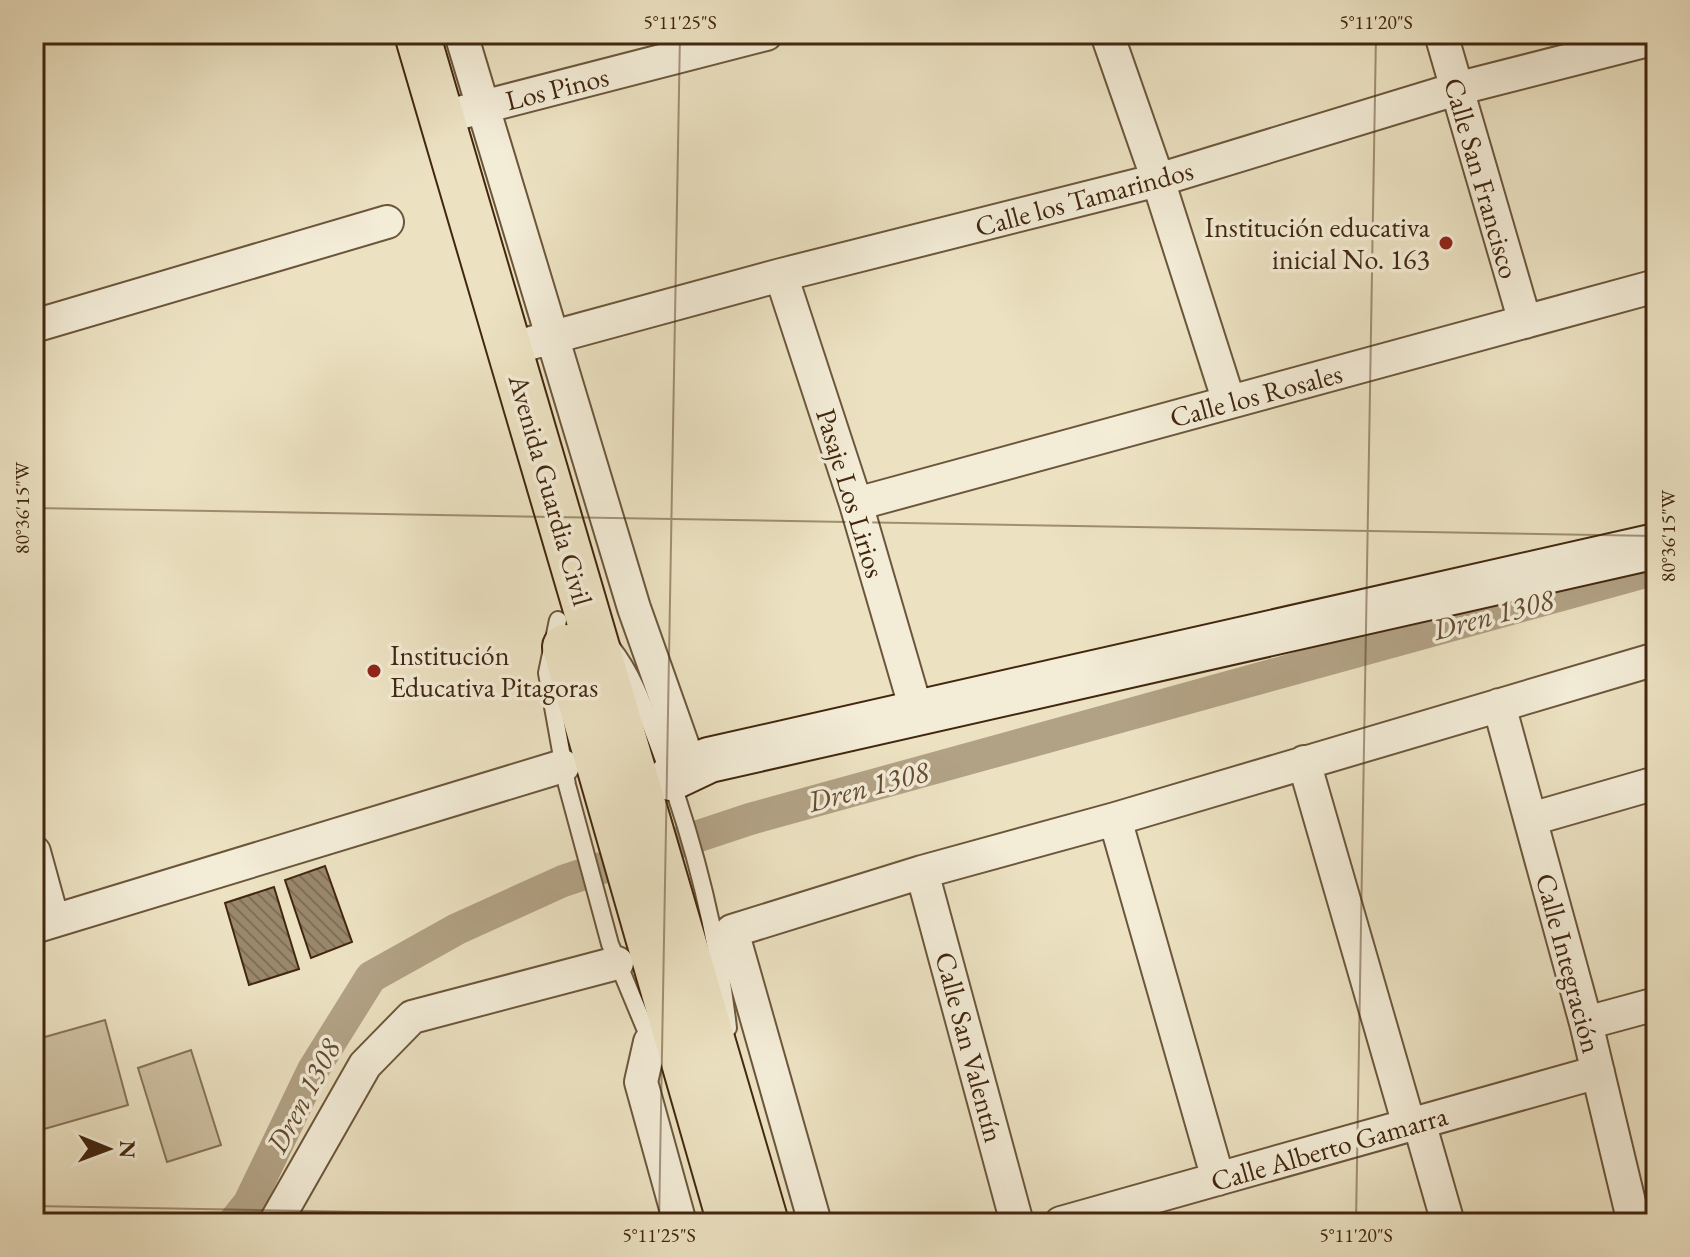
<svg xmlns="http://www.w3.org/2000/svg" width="1690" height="1257" font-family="'EB Garamond',serif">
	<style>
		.green { fill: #cfc2a3; stroke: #887458; stroke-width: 2 }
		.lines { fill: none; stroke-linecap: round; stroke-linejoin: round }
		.canal { stroke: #b2a285; stroke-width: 32 }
		.building { fill: url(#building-back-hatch); stroke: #42270e; stroke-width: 2 }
		.lane-casing { stroke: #6c563b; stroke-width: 20 }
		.street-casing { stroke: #6c563b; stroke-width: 36 }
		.secondary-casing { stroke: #42270e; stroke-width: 48 }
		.highway-casing { stroke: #42270e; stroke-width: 48 }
		.lane { stroke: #f3ecd7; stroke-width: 16 }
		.street { stroke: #f3ecd7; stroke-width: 32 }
		.secondary { stroke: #f3ecd7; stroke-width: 44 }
		.highway { stroke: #ece2c2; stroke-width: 44 }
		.ticks { fill: none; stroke: #42270e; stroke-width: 2; stroke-opacity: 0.45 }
		.poi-dot { fill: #8f2418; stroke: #f3ecd7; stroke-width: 3 }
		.labels { text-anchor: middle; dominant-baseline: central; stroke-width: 7; stroke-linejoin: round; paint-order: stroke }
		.street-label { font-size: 28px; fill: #42270e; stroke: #f3ecd7 }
		.poi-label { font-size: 28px; fill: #42270e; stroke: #f3ecd7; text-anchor: end }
		.water-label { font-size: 30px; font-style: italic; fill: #644c32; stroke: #f3ecd7 }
		.neatline { fill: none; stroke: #42270e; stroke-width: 3 }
		.ticks-label { font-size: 20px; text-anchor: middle; fill: #42270e }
	</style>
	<defs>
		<pattern id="building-back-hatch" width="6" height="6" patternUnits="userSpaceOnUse" patternTransform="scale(2)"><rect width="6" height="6" fill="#9a886c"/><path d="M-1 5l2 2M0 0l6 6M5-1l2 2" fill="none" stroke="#7f6f57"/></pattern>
	</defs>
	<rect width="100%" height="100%" fill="#ece2c2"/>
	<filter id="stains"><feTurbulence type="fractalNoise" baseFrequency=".0025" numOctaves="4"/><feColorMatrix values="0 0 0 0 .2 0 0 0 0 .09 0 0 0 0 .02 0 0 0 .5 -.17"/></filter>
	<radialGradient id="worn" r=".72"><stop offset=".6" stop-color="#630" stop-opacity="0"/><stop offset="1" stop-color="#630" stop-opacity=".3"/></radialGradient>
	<path class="green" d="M105,1020l23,85 -94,27v-92z
		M191,1050l30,95 -54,17 -29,-94z"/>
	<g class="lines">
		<path class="canal" d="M233,1223l16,-20 64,-133 58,-93 86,-48 106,-48 187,-62 906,-250"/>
	</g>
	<path class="building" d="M325,866l27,76 -41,16 -26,-78z
		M274,887l25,82 -50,16 -24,-82z"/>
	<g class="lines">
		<defs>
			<path id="lane" d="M558,620l-11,53 20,112 43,159 42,101
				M612,648c21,27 31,56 43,88 36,94 62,192 73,292"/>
			<path id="street" d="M461,34l173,574 57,161
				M1107,34l51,146 71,222
				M1441,34l84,288
				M463,112l303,-78
				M781,275l75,229 61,209
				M34,326l353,-104
				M509,349l272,-74 377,-95 298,-91 200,-51
				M856,504l800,-218
				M1499,705l87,318 48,200
				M1304,762l105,363
				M1115,819l103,360
				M1531,819l125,-36
				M34,852l19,69
				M922,872l95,351
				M34,927l529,-161
				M1586,1023l70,-19
				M650,1042l-9,40 39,141
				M1419,1122l29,101
				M275,1223l90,-158 47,-48 205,-54
				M815,1223l-83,-292 190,-59 193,-53 541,-160
				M1061,1223l537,-151"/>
			<path id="secondary" d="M671,778l38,-18 947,-214"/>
			<path id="highway" d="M417,34l349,1189
				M565,647l165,576"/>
		</defs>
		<use href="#lane" class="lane-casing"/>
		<use href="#street" class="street-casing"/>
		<use href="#secondary" class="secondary-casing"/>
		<use href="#highway" class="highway-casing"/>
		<use href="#lane" class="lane"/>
		<use href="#street" class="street"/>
		<use href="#secondary" class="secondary"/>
		<use href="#highway" class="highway"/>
	</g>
	<path class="ticks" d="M34,508l1622,28M34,1206l963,17M659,1223l21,-1189M1356,1223l20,-1189"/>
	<g class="poi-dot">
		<circle cx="1446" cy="243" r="8"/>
		<circle cx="374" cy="671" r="8"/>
	</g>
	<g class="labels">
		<g class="street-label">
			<text transform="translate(557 88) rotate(-14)">Los Pinos</text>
			<text transform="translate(1482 178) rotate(74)">Calle San Francisco</text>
			<text transform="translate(1084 198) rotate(-15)">Calle los Tamarindos</text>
			<text transform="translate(1256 395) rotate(-15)">Calle los Rosales</text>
			<text transform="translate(551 490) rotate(74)">Avenida Guardia Civil</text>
			<text transform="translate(851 493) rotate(73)">Pasaje Los Lirios</text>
			<text transform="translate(1569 963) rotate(75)">Calle Integración</text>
			<text transform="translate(970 1047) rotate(75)">Calle San Valentín</text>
			<text transform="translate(1329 1148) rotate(-16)">Calle Alberto Gamarra</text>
		</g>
		<g class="poi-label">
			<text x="1430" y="227">Institución educativa<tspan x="1430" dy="32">inicial No. 163</tspan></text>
			<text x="390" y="655" text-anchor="start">Institución<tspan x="390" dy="32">Educativa Pitagoras</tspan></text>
		</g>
		<g class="water-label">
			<text transform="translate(1493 614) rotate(-15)">Dren 1308</text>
			<text transform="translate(868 786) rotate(-15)">Dren 1308</text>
			<text transform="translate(303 1096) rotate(-62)">Dren 1308</text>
		</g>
	</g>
	<rect width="1690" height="1257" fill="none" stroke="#ece2c2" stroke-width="88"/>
	<g transform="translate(108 1149) rotate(91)" stroke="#f3ecd7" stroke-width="6" paint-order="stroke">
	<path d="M0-6L14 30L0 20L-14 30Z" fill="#42270e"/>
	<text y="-12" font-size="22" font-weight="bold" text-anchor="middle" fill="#42270e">N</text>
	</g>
	<rect x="44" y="44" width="1602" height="1169" class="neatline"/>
	<g class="ticks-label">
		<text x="680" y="29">5°11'25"S</text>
		<text x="1376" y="29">5°11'20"S</text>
		<text transform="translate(22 508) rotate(-90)" y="7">80°36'15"W</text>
		<text transform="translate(1668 536) rotate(-90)" y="7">80°36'15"W</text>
		<text x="659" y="1242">5°11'25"S</text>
		<text x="1356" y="1242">5°11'20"S</text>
	</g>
	<rect width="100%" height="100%" filter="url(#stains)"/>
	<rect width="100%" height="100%" fill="url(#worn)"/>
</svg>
